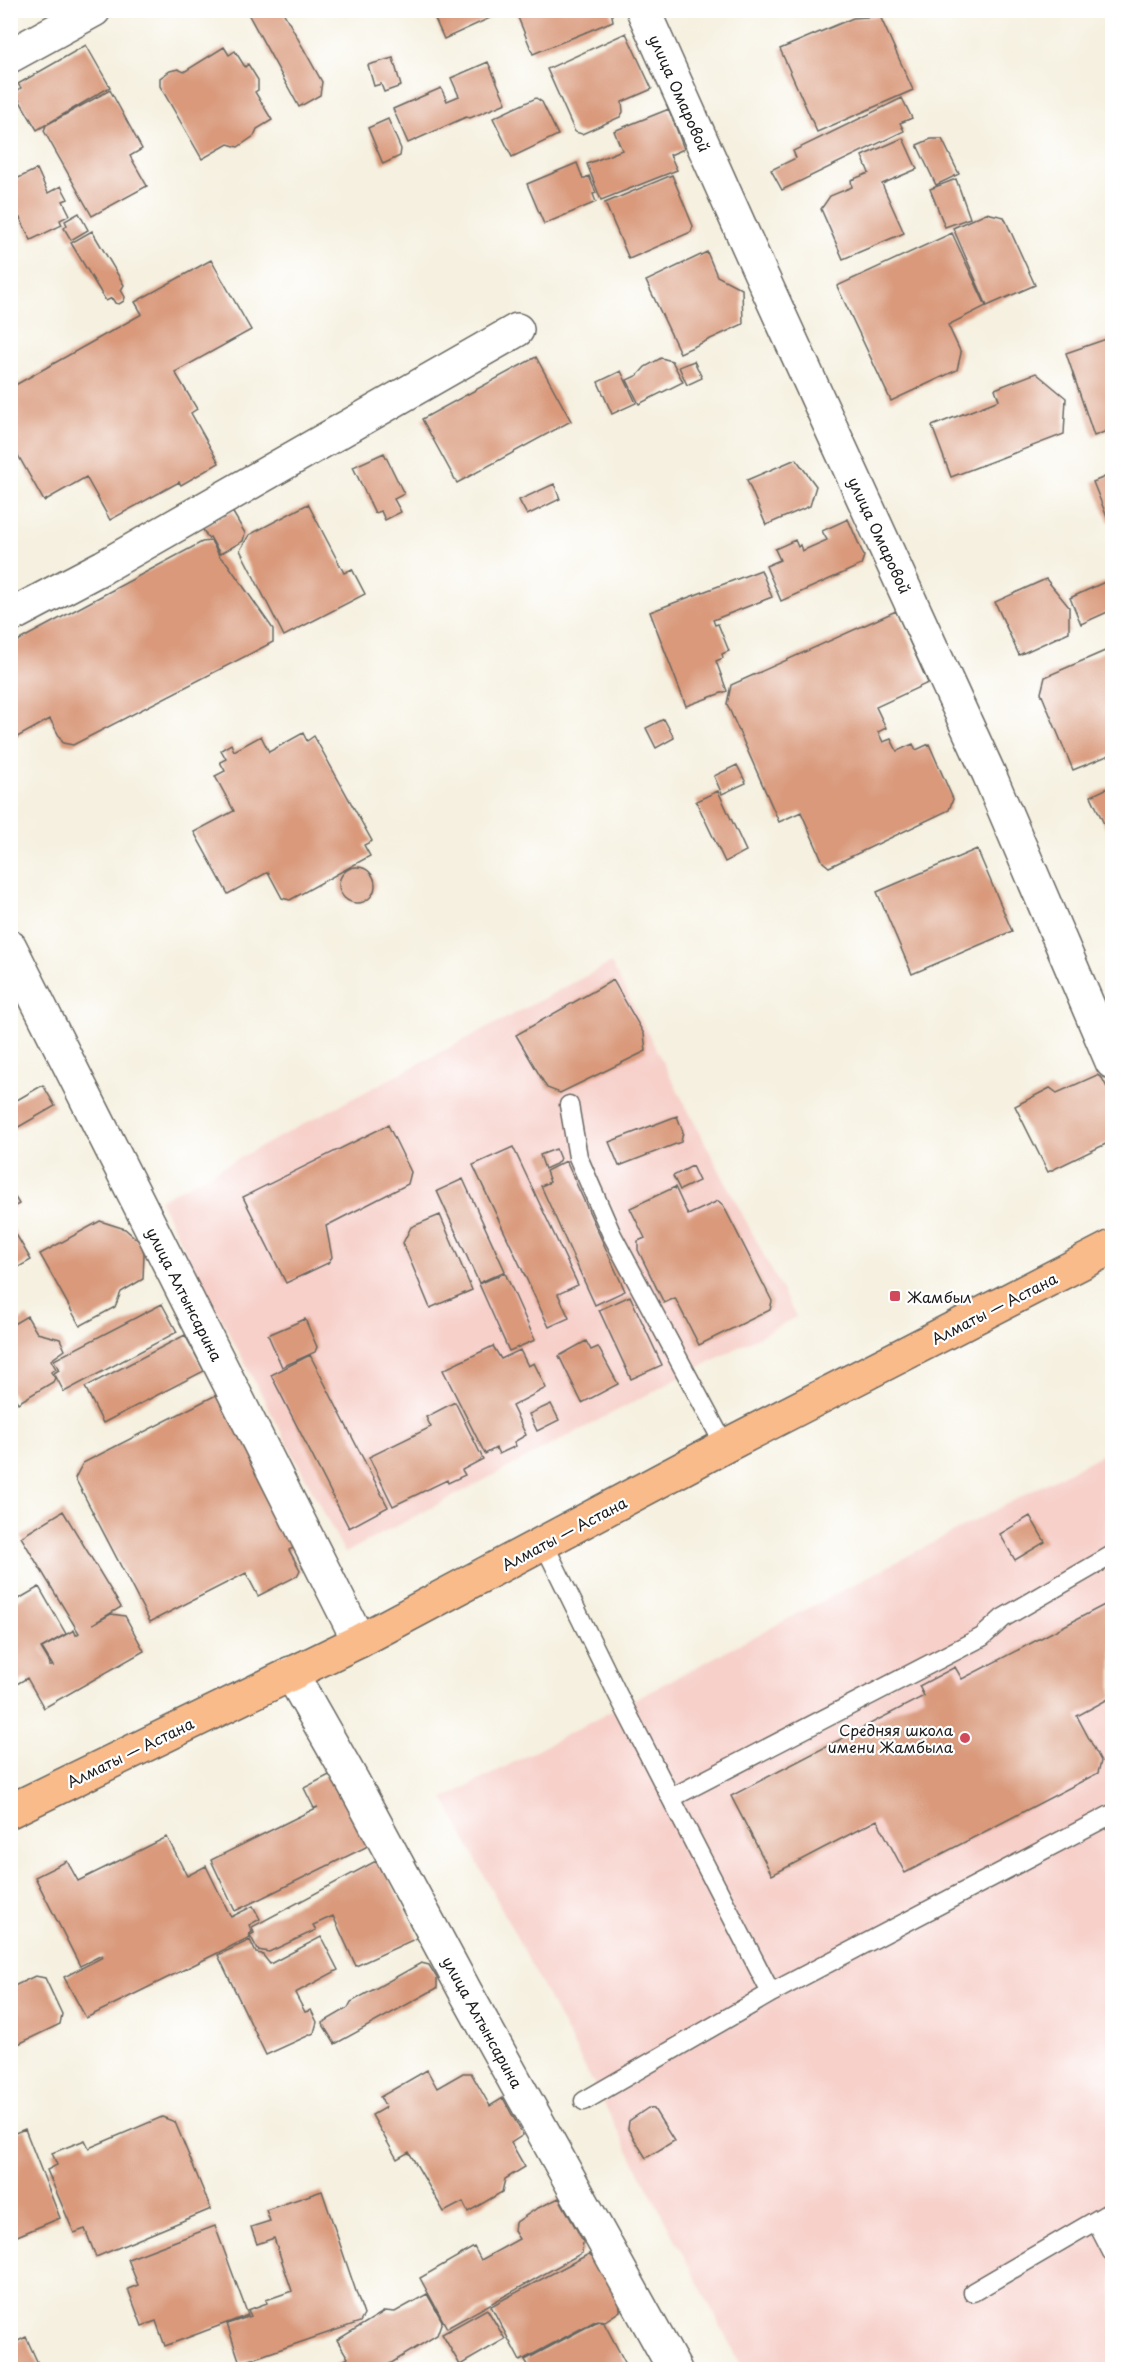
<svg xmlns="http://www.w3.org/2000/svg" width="1123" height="2380" font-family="'Playpen Sans',sans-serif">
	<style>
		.built { fill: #f7d0ca }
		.building { fill: #d9997a }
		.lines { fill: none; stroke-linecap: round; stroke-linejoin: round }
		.service-casing { stroke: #686660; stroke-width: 21 }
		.minor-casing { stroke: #686660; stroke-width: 36 }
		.trunk-casing { stroke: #686660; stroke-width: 36 }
		.service { stroke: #fff; stroke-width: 18 }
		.minor { stroke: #fff; stroke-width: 33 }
		.trunk { stroke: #fabb8b; stroke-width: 33 }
		.poi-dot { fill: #d1495b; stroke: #fff; stroke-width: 2 }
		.labels { text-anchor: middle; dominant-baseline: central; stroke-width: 4.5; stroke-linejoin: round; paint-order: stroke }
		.street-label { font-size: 15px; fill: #1c1c1c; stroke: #fff }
		.poi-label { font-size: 15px; fill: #1c1c1c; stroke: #fff; text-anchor: start }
	</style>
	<rect width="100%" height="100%" fill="#fff"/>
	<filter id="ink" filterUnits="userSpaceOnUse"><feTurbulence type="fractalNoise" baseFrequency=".0167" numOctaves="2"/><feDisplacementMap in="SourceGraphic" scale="12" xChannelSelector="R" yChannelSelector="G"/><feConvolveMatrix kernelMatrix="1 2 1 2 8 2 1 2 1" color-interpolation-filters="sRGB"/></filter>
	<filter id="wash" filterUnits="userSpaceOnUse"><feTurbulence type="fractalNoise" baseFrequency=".008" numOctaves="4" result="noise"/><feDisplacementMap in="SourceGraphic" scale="24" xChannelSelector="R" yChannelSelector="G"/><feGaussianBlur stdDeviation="1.35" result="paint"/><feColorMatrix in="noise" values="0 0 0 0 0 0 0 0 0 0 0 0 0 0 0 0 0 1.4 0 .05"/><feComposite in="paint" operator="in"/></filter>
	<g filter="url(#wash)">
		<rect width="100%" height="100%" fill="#f5f0df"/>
		<path class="built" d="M611,963l185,354 -451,236 -186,-353z
			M1112,1449v920h-369l-299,-570z"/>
		<g id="blocks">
			<path class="building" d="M246,10h36l40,72 -2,13 -21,12z
				M431,10h72v2l-59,27z
				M515,10h96l2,11 -80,33z
				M880,16l33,74 -96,42 -37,-83 73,-31z
				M626,33l26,56 -30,13 1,10 -3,5 -38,17 -7,-2 -28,-63z
				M86,45l24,42 -73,43 -22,-37 6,-5 -3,-4z
				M224,47l5,8 6,-4 10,16 3,-3 10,16v10l-3,2 17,28 -15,9 -3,7 -16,11 -10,-3 -26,15 -42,-73v-8l10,-7 8,-2 6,3z
				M393,58l8,28 -17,6 -3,-8 -7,2 -6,-21z
				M488,62l18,41 -36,15 -4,-1 -58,26 -15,-34 48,-21 6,13 12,-5 -8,-18z
				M110,90l32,59 -12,7 17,30 -55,30 -48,-85 2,-6z
				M536,98l6,4 16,33 -46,22 -19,-39z
				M902,98l10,20 -12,5 4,8 -122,59 -11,-20 25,-12 -3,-7z
				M669,109l15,40 -14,6 7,15 -76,30 -14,-36 35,-14 -8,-19z
				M388,119l13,30 -1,7 -17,8 -15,-36z
				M903,138l14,31 -35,15 22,49 -61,26 -22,-50 9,-13 22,-9 -1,-7 18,-7 -7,-17z
				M931,139h11l17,35 -23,11 -19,-40z
				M577,163l6,16 6,-3 7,17 -3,1 3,8 -52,22 -17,-40z
				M37,169l11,24 13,-7 7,13 -5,2 7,14 -10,5 2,5 -31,15 -11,-22 -10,5v-41z
				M672,175l21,51 -2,6 -62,27 -24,-56z
				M956,179l14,39 -25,9 -15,-38z
				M79,213l9,17 -17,10 -7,-12 3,-3 -2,-4z
				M986,213l18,4 31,68 -48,21 -34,-78z
				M92,231l32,54 -3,5 4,7 -1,4 -5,3 -4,-1 -3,-5 -6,3 -35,-58z
				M952,233l34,73 -38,19 13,28 -4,17 -66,31 -54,-115z
				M707,252l10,24 25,13 1,35 -63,29 -34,-72z
				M211,260l40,70 -76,42 22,37 -6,4 28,50 -38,22 -2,-3 -69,38 -24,-43 -42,24 -34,-60v-53l132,-74 -7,-12z
				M1112,337v92l-18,7 -28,-83z
				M536,357l35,64 -114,62 -35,-64z
				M661,358l11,3 11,21 -44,22 -12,-24 11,-5 7,-8z
				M694,361l8,17 -15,7 -8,-18z
				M621,371l15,32 -24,11 -14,-32z
				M1036,373l30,25 -2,36 -113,43 -19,-51 67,-26 -4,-11z
				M384,453l20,41 -10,5 7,13 -16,8 -4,-9 -6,2 -22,-46z
				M796,459l20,27 -6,20 -44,19 -19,-45z
				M1112,474v46l-3,2 -16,-40z
				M554,484l6,15 -33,16 -8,-15z
				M308,504l36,69 8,-4 13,25 -81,42 -44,-86 9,-15z
				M232,511l13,22 -2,8 -23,13 -10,-17 -2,1 -6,-10z
				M848,519l16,37 -3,9 -80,36 -15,-35 14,-6 -5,-11 20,-9 3,7 2,-2 2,6 25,-11 -5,-9z
				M211,541l9,16 7,6 46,66v13l-200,103 -10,-2 -13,-24 -40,22v-96l192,-103z
				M761,570l11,27 -59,23 2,5 3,-1 11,27 -7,3 1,4 -7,3 11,30 -41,15 -36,-94z
				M1046,579l23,28v25l-50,23 -24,-53z
				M1109,580l3,8v22l-31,14 -11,-26z
				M896,611l32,72 -52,24 10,21 -8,4 5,10 8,-3 6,12 16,-7 3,6 13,-6 24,55 -4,11 -120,57 -6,-5 -22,-50 -22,10 -52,-118 4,-19z
				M1105,651l7,7v96l-39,16 -32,-77 4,-16z
				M664,719l10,19 -18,10 -10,-20z
				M303,733l4,8 7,-5 58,105 -8,4 6,11 -80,44 -8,-2 -14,-26 -40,22 -34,-62 40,-21 -19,-35 10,-5 -5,-9 6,-3 -5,-9 10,-6 3,7 27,-15 8,16z
				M737,765l9,18 -24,11 -8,-18z
				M1112,786v55l-21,-45z
				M718,791l28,60 -21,11 -29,-61z
				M977,849l35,82 -100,43 -35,-82z
				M339 885a18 18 0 1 1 36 0a18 18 0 1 1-36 0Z
				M613,980l31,54 2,17 -86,42 -13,-5 -31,-53z
				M1097,1075l5,3 10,19v44l-64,31 -33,-66 35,-18 7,5z
				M43,1085l12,21 -40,23 -5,-7v-18z
				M677,1116l6,16 -2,10 -62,24 -10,-24z
				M388,1125l23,47 -3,12 -82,42 6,31 -4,6 -42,20 -43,-86z
				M513,1147l65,138 -20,9 11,24 -20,9 -76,-162z
				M556,1149l4,10 -4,5 -11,5 -5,-14z
				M566,1161l59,130 -30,14 -54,-119 9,-4 -4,-11z
				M692,1166l7,15 -19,9 -7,-14z
				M463,1179l42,92 -26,12 -42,-92z
				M675,1187l13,28 30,-14 5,4 49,96 -2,9 -71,35 -24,-47 -11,5 -26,-53v-9l7,-3 -15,-30z
				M10,1189l9,15 -9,5z
				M440,1215l32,75 -42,18 -27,-65 8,-16z
				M100,1221l25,8 15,13 4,11 -1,26 -22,13 -6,15 -35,19 -40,-72z
				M10,1224l21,36 -21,12z
				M505,1273l30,67 -26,11 -30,-67z
				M630,1296l32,69 -31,14 -32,-69z
				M162,1304l15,28 -113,60 -10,-19 5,-3 -5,-10z
				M27,1316l10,17 23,6 5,11 -14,10 5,9 -5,3 4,6 -2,4 -35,21 -8,-12v-65z
				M305,1319l12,28 -2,5 -33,15 -14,-32z
				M185,1335l19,36 -101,52 -18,-36z
				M586,1341l5,9 7,-3 20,37 -36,19 -23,-47z
				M493,1346l8,13 19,-9 8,16 6,-3 12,25 -34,18 14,29 -12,7 2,4 -17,8 -3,-6 -11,6 -42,-84z
				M310,1355l78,152 -39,21 -78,-153z
				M222,1392l79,152 -12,6 11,20 -3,6 -39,20 -12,-23 -96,49 -75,-144 8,-15z
				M455,1402l28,57 -21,11 3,5 -17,8 -1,-3 -54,26 -24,-49 62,-30 -5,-10z
				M551,1404l8,16 -22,11 -8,-17z
				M63,1511l58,96 -28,17 18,-10 14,2 19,35 -100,57 -17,-30 -17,10v-84l29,-17 27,47 -25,14 9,15 -1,3h4l-11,-18 32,-18 2,5 3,-2 -58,-96z
				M1030,1516l15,26 -30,18 -15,-26z
				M1112,1601v96l-35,19 24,45 -3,12 -193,100 -28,-53 -105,55 -41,-79 193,-100 -5,-10 36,-19 7,12z
				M335,1772l33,67 -2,8 -131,64 -24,-51 107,-53 -4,1 -10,-20z
				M167,1837l20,39 19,-10 25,51 22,-11 7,13 -11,6 3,7 -3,2 1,3 -164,81 -22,-41 39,-20 -1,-2 -22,11 -45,-89 32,-16 11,20z
				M374,1862l8,2 35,74 -61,28 -23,-50 -20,9 3,5 -47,22 -11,-2 -8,-15 4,-2 -2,-6z
				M321,1937l17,33 -43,23 10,19 6,-2 6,12 -3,11 -48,22 -48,-100 32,-15 6,13 6,1 8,10z
				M421,1963l8,2 8,13v10l-102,56 -13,-21 26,-15 3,-6z
				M35,1976l10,2 17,36 -2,10 -50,24v-60z
				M427,2070l10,18 26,-15h8l19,33 13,-8 20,37 -12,8 14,24 -20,12 -3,13 -34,20 -5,-10 -19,10 -35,-60 -12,7 -25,-44 14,-8 -6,-10z
				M648,2108l6,1 20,32 -28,17 -18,-29 1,-8z
				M162,2117l13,5 36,87 -115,48 -11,-28 -11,4 -27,-63 10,-5 -5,-12 33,-13 4,8z
				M25,2129l35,89 -50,21v-104z
				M322,2191l42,124 -4,7 -120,41 -13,-39 24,-8 -3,-6 19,-7 -1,-3 26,-9 -18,-53 -17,6 -6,-17 19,-6 -4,-11z
				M559,2198l24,43 -1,12 -135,75 -27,-50 54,-31 7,13 38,-21 -5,-8 1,-8 21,-14z
				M215,2226l33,89 -83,31 -9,-25 -14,5 -14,-37 10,-4 -10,-26z
				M589,2254l21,15 10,20v22l-15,10 -8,-1 -77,41 -29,-55z
				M427,2294l15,27 -5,14 -57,35h-45l-2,-3 15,-9 -11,-18 48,-29 10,1z
				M487,2309l18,30 -45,26 -18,-31z
				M598,2321l6,2 25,47h-98l-6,-10z
				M26,2337l15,33h-31v-25z"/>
		</g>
	</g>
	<g filter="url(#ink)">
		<use href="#blocks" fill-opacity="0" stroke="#686660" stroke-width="1.5"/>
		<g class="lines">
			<defs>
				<path id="service" d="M569,1105l9,52 34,78 113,211
					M544,1544l74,151 153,298
					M671,1798l311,-161 21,-19 109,-63
					M584,2101l187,-108 341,-179
					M1096,2221l16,31
					M973,2292l139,-81"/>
				<path id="minor" d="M643,10l117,262 229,502 123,288
					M10,56l84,-46
					M10,616l93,-49 414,-237
					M10,947l349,694
					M291,1673l62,109 112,209 210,379"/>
				<path id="trunk" d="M10,1811l349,-170 366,-195 387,-199"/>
			</defs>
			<use href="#service" class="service-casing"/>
			<use href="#minor" class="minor-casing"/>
			<use href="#trunk" class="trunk-casing"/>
			<use href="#service" class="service"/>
			<use href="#minor" class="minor"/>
			<use href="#trunk" class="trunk"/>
		</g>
	</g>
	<g class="poi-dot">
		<rect x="889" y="1290" width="12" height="12" rx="3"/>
		<circle cx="965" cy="1738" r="6"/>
	</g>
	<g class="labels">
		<g class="street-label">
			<text transform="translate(680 93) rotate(66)">улица Омаровой</text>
			<text transform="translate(880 535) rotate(65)">улица Омаровой</text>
			<text transform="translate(185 1294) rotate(63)">улица Алтынсарина</text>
			<text transform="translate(994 1308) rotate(-27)">Алматы — Астана</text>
			<text transform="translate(564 1533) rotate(-28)">Алматы — Астана</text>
			<text transform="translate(130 1752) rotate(-26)">Алматы — Астана</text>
			<text transform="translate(483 2022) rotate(61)">улица Алтынсарина</text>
		</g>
		<g class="poi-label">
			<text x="907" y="1296">Жамбыл</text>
			<text x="953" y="1729" text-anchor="end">Средняя школа<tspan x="953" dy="17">имени Жамбыла</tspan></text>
		</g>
	</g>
	<rect width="1123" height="2380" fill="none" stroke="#fff" stroke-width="36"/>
</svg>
